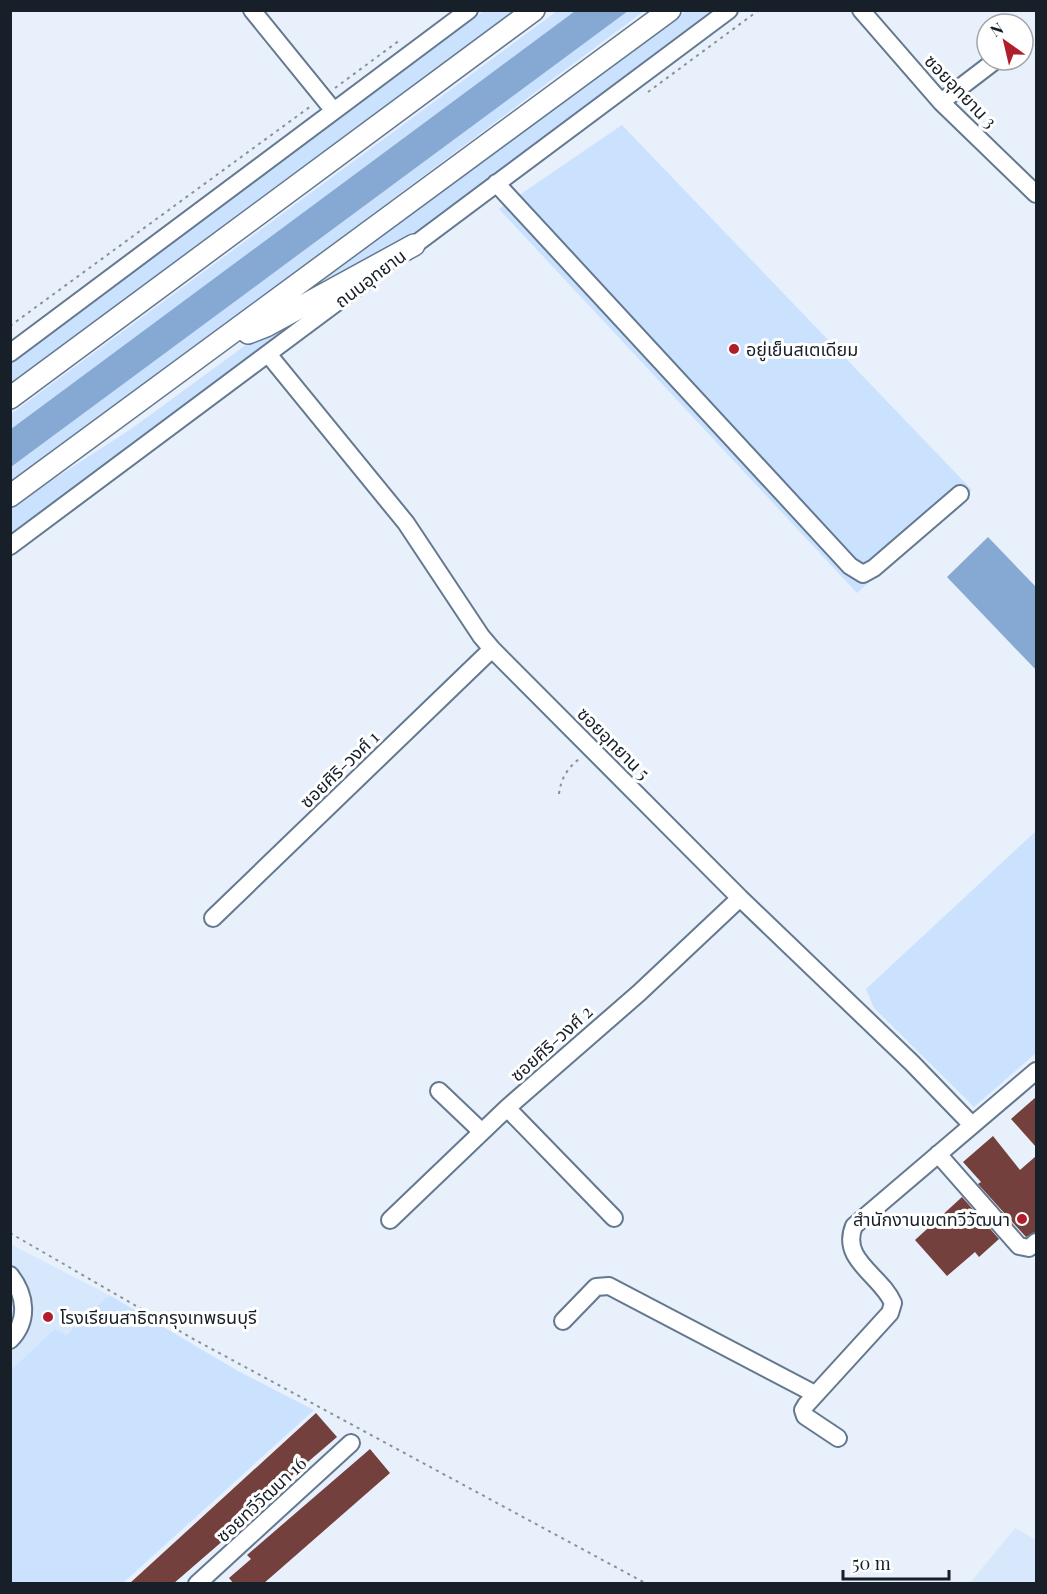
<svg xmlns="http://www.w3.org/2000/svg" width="1047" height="1594" font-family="'Playfair Display','Noto Sans Thai',serif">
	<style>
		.built { fill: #d8e8fc }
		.green { fill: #cbe2ff }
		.water { fill: #86a9d3 }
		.building { fill: #74403e }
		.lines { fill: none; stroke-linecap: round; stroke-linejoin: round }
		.minor-casing { stroke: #64788f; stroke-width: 20 }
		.major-casing { stroke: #64788f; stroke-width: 24 }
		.path { stroke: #89919b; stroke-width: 2; stroke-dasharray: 3 4.5; stroke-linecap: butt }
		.minor { stroke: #fff; stroke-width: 16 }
		.major { stroke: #fff; stroke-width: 21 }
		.poi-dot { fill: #b01d2b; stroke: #fff; stroke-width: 2 }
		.labels { text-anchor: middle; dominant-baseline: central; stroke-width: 6; stroke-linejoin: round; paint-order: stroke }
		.street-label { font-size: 18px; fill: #171f28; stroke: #fff }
		.poi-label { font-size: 18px; fill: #171f28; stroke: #fff; text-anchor: start }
	</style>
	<rect width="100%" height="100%" fill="#e7f0fb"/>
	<path class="built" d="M10,1244l101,52 -5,3 -96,86z
		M1015,1528l21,12v43h-66z"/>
	<path class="green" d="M484,11h36l-509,373 -1,-23z
		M557,11h18l-564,418v-15z
		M628,11h16l-633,473v-17z
		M686,11h34l-315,232 -99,54 -2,-4z
		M622,125l350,365 -115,103 -358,-384z
		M311,312l-300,222 -1,-24 36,-26 85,-55 127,-93z
		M1036,831v222l-62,54 -100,-99 -8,-19z
		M111,1296l127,75 76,39 -191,173h-112v-213l44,-41 11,6 40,-37z"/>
	<path class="water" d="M575,11h53l-617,456v-38z
		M988,537l48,50v83l-89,-93z"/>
	<path class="building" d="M1036,1097v50l-25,-28z
		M993,1136l27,34 16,-14v76l-10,5 -48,-53 3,-2 -18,-20z
		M962,1197l37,42 -20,18 -4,-5 -28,24 -32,-36z
		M316,1413l21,24 -70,60 3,3 -97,84h-44z
		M370,1449l20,24 -127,111h-29l-5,-6 22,-19 -4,-4z"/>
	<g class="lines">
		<defs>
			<path id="minor" d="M252,10l82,101
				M861,10l80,92 95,92
				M941,102l55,-42
				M496,183l354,383 13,8 11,-6 86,-74
				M405,252l324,-242
				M10,353l459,-343
				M268,354l138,169 75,113 11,13 248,249 172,165 60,62
				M10,546l362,-270
				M213,918l279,-269
				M439,1091l43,41
				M507,1108l107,110
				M938,1154l81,92 10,2 7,-6
				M390,1220l117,-112 132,-115 101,-95
				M10,1275c16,20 19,46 0,65
				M563,1321l33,-34 13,-1 206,108
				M838,1438l-33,-22 -2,-6 3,-5 84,-92 3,-10c-12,-28 -53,-43 -39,-77l182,-155
				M197,1584l154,-141"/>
			<path id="major" d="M248,333l18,-7 148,-81
				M10,398l524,-388
				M10,496l660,-486"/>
		</defs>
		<use href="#minor" class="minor-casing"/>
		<use href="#major" class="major-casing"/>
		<path class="path" d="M335,88l65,-48
			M648,92l111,-82
			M10,326l301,-220
			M559,794c2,-16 8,-25 21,-36
			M10,1233l187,108 450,243"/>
		<use href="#minor" class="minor"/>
		<use href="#major" class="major"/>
	</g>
	<g class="poi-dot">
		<circle cx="734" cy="349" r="6"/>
		<circle cx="1022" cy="1219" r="6"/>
		<circle cx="48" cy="1317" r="6"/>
	</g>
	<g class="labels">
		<g class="street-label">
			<text transform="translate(961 91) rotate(46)">ซอยอุทยาน 3</text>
			<text transform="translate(370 278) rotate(-37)">ถนนอุทยาน</text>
			<text transform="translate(614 743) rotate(45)">ซอยอุทยาน 5</text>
			<text transform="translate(339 769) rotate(-44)">ซอยศิริ-วงศ์ 1</text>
			<text transform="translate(551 1043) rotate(-42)">ซอยศิริ-วงศ์ 2</text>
			<text transform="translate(261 1499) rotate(-43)">ซอยทวีวัฒนา 16</text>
		</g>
		<g class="poi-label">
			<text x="746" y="349">อยู่เย็นสเตเดียม</text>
			<text x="1010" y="1219" text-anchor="end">สำนักงานเขตทวีวัฒนา</text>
			<text x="60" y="1317">โรงเรียนสาธิตกรุงเทพธนบุรี</text>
		</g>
	</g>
	<rect width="1047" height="1594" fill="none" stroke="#171f28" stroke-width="24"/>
	<g transform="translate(1005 42) rotate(326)"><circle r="28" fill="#ffffff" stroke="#a2a5a9" stroke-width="1.5"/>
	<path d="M0-4.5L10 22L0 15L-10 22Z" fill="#b01d2b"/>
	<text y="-9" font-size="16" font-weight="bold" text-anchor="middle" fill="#171f28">N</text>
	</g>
	<path d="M843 1570v9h106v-9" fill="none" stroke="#171f28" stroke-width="3"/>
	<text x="852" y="1570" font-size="18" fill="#171f28" stroke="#ffffff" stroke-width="4.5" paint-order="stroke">50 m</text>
</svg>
